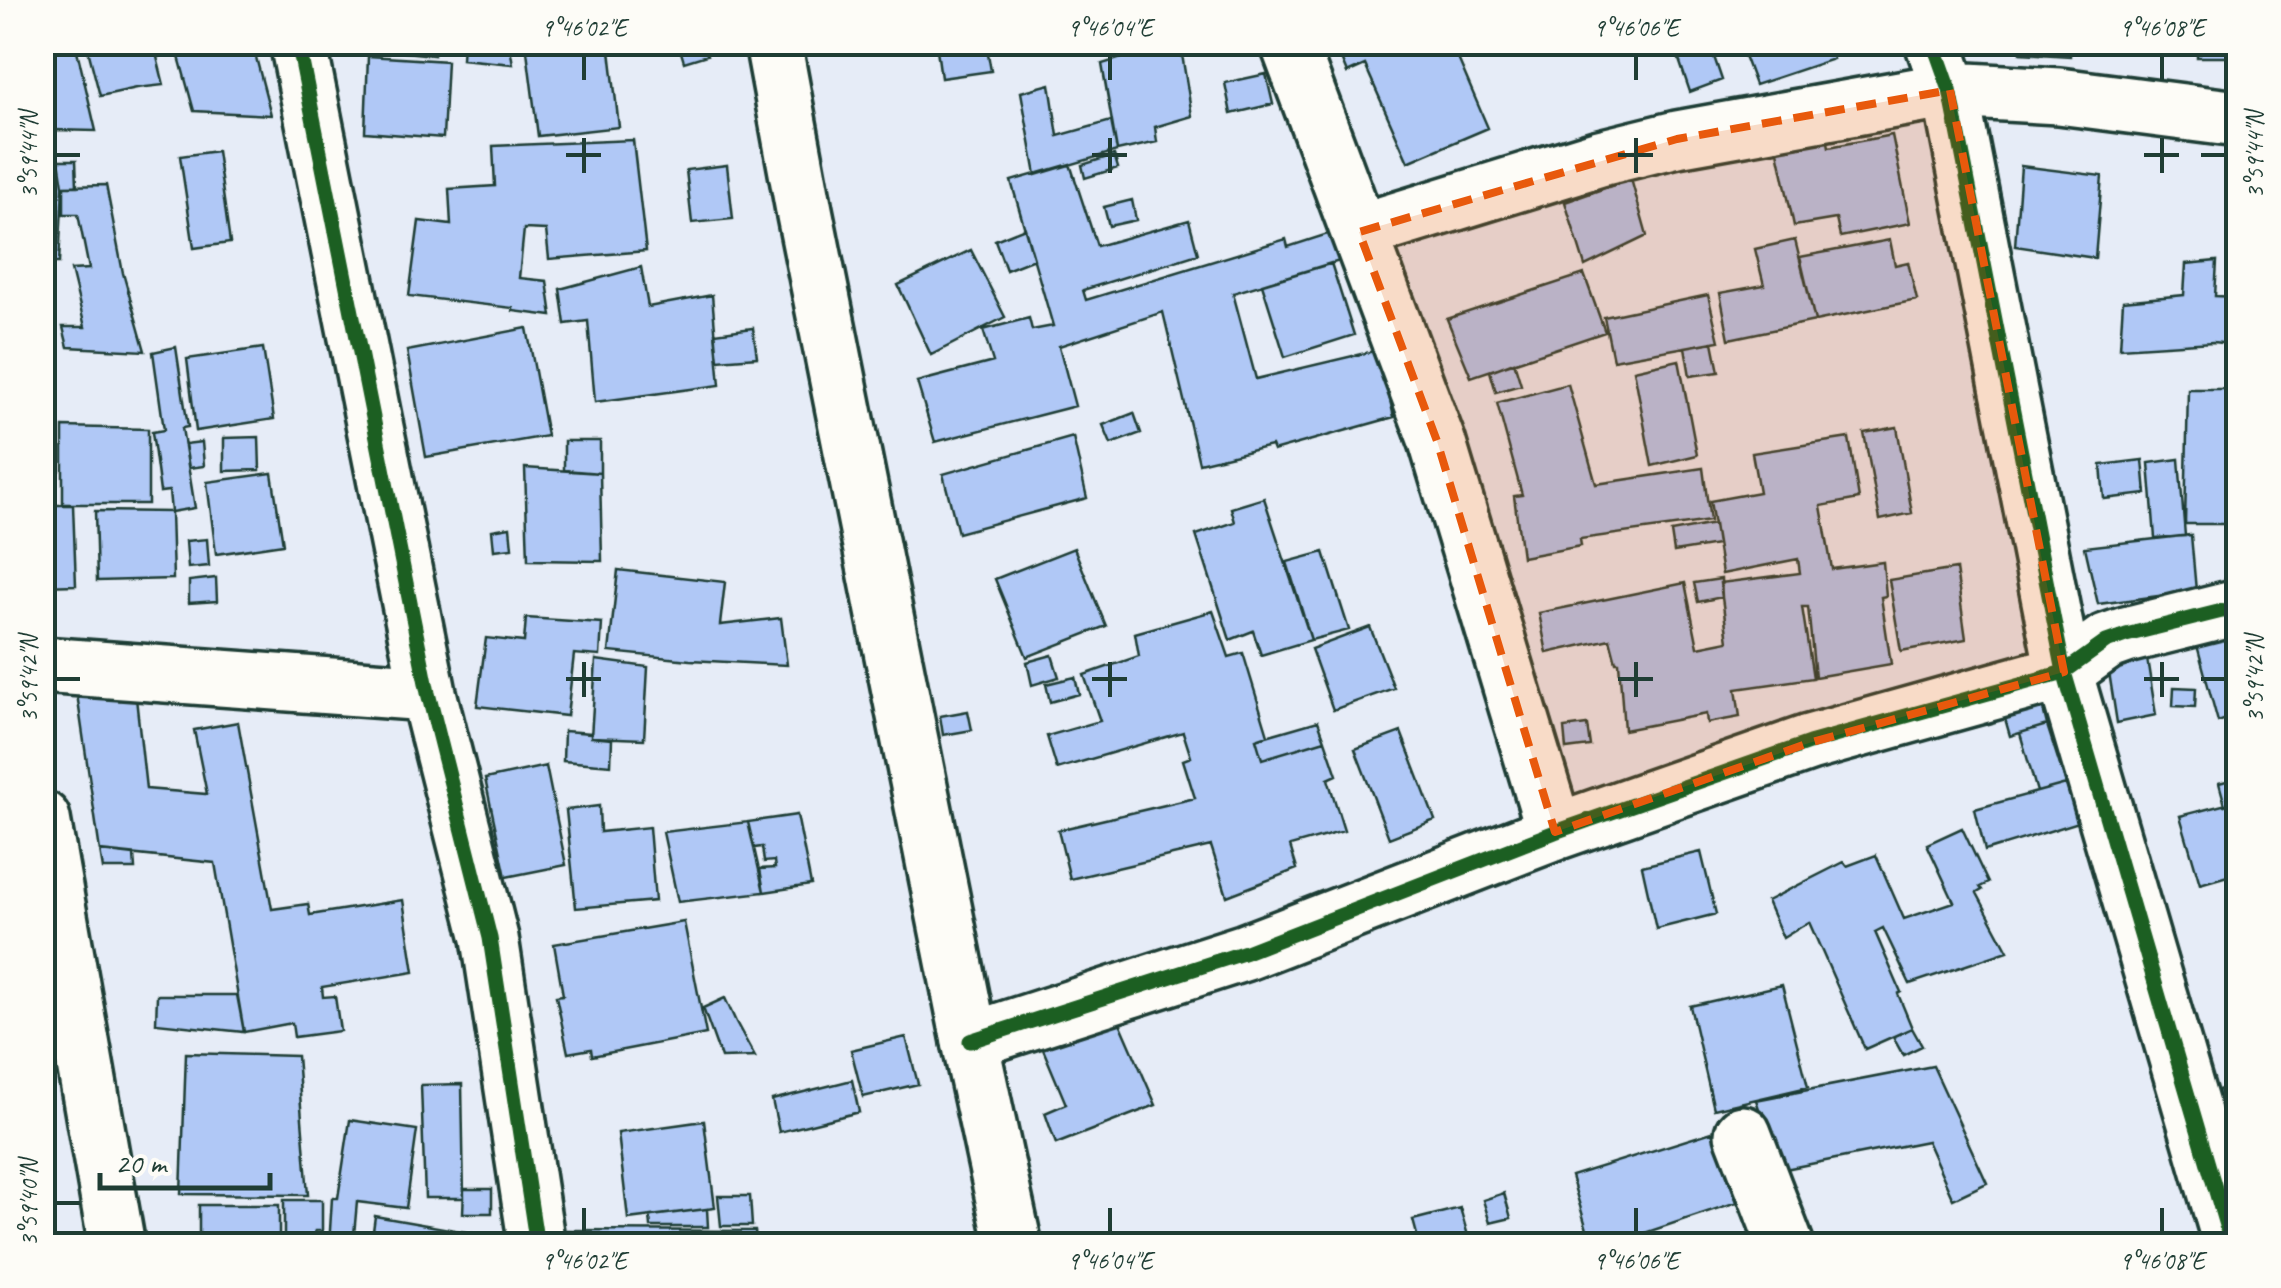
<svg xmlns="http://www.w3.org/2000/svg" width="2281" height="1288" font-family="Caveat,sans-serif">
	<style>
		.building { fill: #b0c8f6; stroke: #1f3d34; stroke-width: 2.5 }
		.lines { fill: none; stroke-linecap: round; stroke-linejoin: round }
		.street-casing { stroke: #1f3d34; stroke-width: 62 }
		.secondary-casing { stroke: #1f3d34; stroke-width: 62 }
		.street { stroke: #fdfcf7; stroke-width: 55 }
		.secondary { stroke: #fdfcf7; stroke-width: 55 }
		.cycleway-casing { stroke: #fdfcf7; stroke-width: 21 }
		.cycleway { stroke: #1b5e20; stroke-width: 15 }
		.marked { fill: #e8590c; fill-opacity: 0.2; stroke: #e8590c; stroke-width: 8; stroke-dasharray: 20 12; stroke-linejoin: round }
		.ticks { fill: none; stroke: #1f3d34; stroke-width: 4 }
		.neatline { fill: none; stroke: #1f3d34; stroke-width: 4 }
		.ticks-label { font-size: 25px; text-anchor: middle; fill: #1f3d34 }
	</style>
	<rect width="100%" height="100%" fill="#e6ecf7"/>
	<filter id="ink" filterUnits="userSpaceOnUse"><feTurbulence type="fractalNoise" baseFrequency=".01" numOctaves="2"/><feDisplacementMap in="SourceGraphic" scale="20" xChannelSelector="R" yChannelSelector="G"/><feConvolveMatrix kernelMatrix="1 2 1 2 8 2 1 2 1" color-interpolation-filters="sRGB"/></filter>
	<g filter="url(#ink)">
		<path class="building" d="M42,42h33l21,89 -43,-1 10,56 -4,77h-17z
			M86,42h74l4,13 -7,2 7,28 -27,3 -37,8z
			M175,42h77l19,73 -77,-4z
			M358,42h76v13l-77,-8z
			M463,42h46l4,22 -51,-5z
			M609,42l10,85 -81,9 -12,-93z
			M678,42h26l3,13 -23,7z
			M936,42h50l5,29 -50,7z
			M1174,42h6l12,74 -37,11 2,15 -40,9 -15,-87z
			M1334,42h117l37,86 -80,34 -43,-97 -18,8z
			M1673,42h36l13,38 -32,12z
			M1739,42h88l6,17 -78,26z
			M2022,42h49l-1,14 -49,-3z
			M2197,42h41v15h-41z
			M368,56l79,5 -4,77 -78,-6z
			M1266,74l7,30 -42,10 -6,-31z
			M1050,84l8,52 53,-15 6,30 -81,24 -15,-83z
			M1826,131l3,16 63,-12 18,88 -70,14 -4,-18 -42,7 -18,-84z
			M633,140l13,111 -97,8 -3,-29 -22,-1 -5,49 28,3 5,35 -39,-5v-3l-104,-12 10,-75 32,4 -2,-36 46,-3 -2,-40z
			M217,151l13,92 -36,5 -14,-92z
			M1114,155l4,13 -33,10 -3,-13z
			M59,160h17l1,26h-14z
			M1070,164l27,82 92,-26 9,34 -115,36 3,10 200,-61 2,8 52,-17 13,27 -120,36 23,86 122,-29 16,67 -121,34 -2,-5 -72,17 -36,-151 -104,34 16,60 -140,36 -18,-60 76,-20 -10,-32 46,-12 3,12 21,-4 -42,-145z
			M727,165l6,54 -41,4 -6,-53z
			M2021,166l81,10 -7,82 -80,-12z
			M1631,179l16,57 -62,30 -20,-64z
			M106,185l17,88 22,78 -77,-4 -5,-20h22l-14,-57 18,-1 -11,-55h-14v-28z
			M1132,200l4,20 -27,6 -5,-19z
			M1025,228l9,31 -28,11 -11,-30z
			M1795,240l20,81 -86,18 -9,-46 44,-8 -9,-36z
			M1890,240l5,25 13,-3 9,38 -102,21 -15,-64z
			M971,250l34,67 -74,38 -33,-70z
			M2217,261l-2,35 23,1v48l-25,-3 -93,6 3,-47 61,-6 2,-31z
			M1331,263l23,72 -69,22 -23,-73z
			M641,267l7,40 64,-12 8,90 -125,17 -7,-81 -23,3 -5,-35z
			M1584,274l21,58 -134,45 -24,-58z
			M1708,295l11,46 -106,19 -9,-43z
			M527,328l20,108 -121,21 -19,-106z
			M753,328l4,29 -39,3 -3,-27z
			M1713,342l6,30 -29,4 -5,-29z
			M176,347l12,80 -6,1 13,80 -24,4 -2,-21 -9,1 -8,-60 12,-2 -11,-78z
			M263,348l11,71 -78,12 -9,-72z
			M1679,360l18,95 -45,11 -18,-96z
			M1514,362l7,23 -25,7 -6,-21z
			M1568,384l28,100 107,-16 7,53 -130,18 1,7 -59,11 -8,-61 8,-1 -25,-92z
			M2188,389h50v135h-53z
			M1134,413l7,20 -30,11 -8,-19z
			M63,427l85,2v75h-85z
			M1897,427l15,86 -32,7 -16,-87z
			M259,437l1,33 -36,1v-33z
			M1073,437l14,61 -129,35 -15,-59z
			M1849,438l10,61 -38,7 11,63 51,-7 3,34 -5,1 10,67 -76,13 -7,-70h-6l11,71 -77,11 4,28 -33,6 -1,-9 -82,16 -5,-68h-3l-6,-23 -63,14 -8,-40 146,-30 13,64 30,-6 -8,-58 80,-10 -2,-14 -76,15 -12,-73 49,-9 -7,-39z
			M564,441h36v32l-36,-3z
			M202,442l2,24 -15,2 -4,-24z
			M2179,459l6,77 -30,2 -6,-75z
			M2143,460l3,34 -42,5 -3,-34z
			M525,468l75,5 2,88 -74,-1z
			M272,473l11,71 -67,10 -9,-72z
			M1264,498l47,142 -50,15 -8,-24 -23,9 -34,-105 39,-13 -4,-14z
			M42,505h31l3,80 -34,1z
			M95,511l76,1 2,67 -76,2z
			M1714,524l3,21 -43,7 -3,-20z
			M510,527l2,21 -18,2 -2,-20z
			M2191,535l5,56 -98,13 -13,-57z
			M207,539l2,27 -21,2 -2,-27z
			M1074,548l32,78 -79,31 -32,-78z
			M1324,552l25,78 -38,10 -24,-78z
			M1956,569l10,70 -65,12 -12,-71z
			M618,570l107,12 -5,43 61,-7 6,47 -97,-5 -81,-8z
			M216,578l1,23 -28,2v-22z
			M1721,579l1,18 -24,5 -4,-19z
			M1213,611l16,46 14,-4 25,82 -12,4 6,20 63,-19 12,35 -9,4 16,52 -54,15 7,23 -70,27 -16,-50 -141,33 -12,-49 137,-32 -12,-38 8,-3 -8,-25 -126,37 -10,-33 53,-15 -16,-46 55,-19 -4,-23z
			M526,618l76,5 -2,33 -26,-2 -7,62 -90,-10 9,-68 38,4z
			M1370,627l24,61 -61,22 -22,-61z
			M2238,628v87l-20,7 -23,-84z
			M2145,646l11,69 -39,8 -11,-70z
			M1052,655l7,22 -27,8 -5,-23z
			M596,660l52,7 -4,72 -53,-2z
			M1075,677l4,17 -29,8 -4,-18z
			M2174,687l22,1 -1,19 -22,-1z
			M2038,689l9,36 -37,11 -10,-35z
			M114,692v6h22l10,91 61,5 -13,-64 44,-8 34,187 36,-5 2,11 93,-15 11,72 -92,15 1,10 12,-1 5,35 -46,6 -2,-14 -48,9 -29,-169 -115,-12 -23,-157z
			M968,711l4,19 -29,5 -3,-19z
			M1318,721l7,19 -63,19 -6,-20z
			M1587,725l3,21 -24,3 -2,-21z
			M2047,725l19,59 -29,8 -17,-59z
			M564,731l27,2v4l21,2 -1,26 -48,-4z
			M2238,731v36l-7,-34z
			M1401,732l34,88 -46,18 -34,-89z
			M546,766l20,99 -60,12 -21,-98z
			M2238,778v23l-13,4 -6,-22z
			M2066,784l13,38 -94,29 -10,-42z
			M2238,801v72l-38,11 -20,-68z
			M599,806l1,26 49,-5 6,74 -79,7 -10,-98z
			M797,815l14,70 -47,7 -4,-23 15,-1 -1,-7 -10,1 -2,-15 -8,1 -6,-26z
			M748,822l16,70 -86,10 -15,-70z
			M1962,828l26,55 -8,4 2,3 -5,3 31,58 -98,33 -27,-56 -8,4 26,60 -3,2 14,34 -47,21 -56,-127 -26,16 -16,-37 77,-39 3,4 29,-11 28,64 50,-17 -27,-58z
			M100,851l34,4 1,14h-32z
			M1701,852l15,62 -60,15 -14,-63z
			M684,922l22,112 -114,22 -1,-7 -23,4 -12,-57 7,-1 -9,-51z
			M1782,985l26,102 -94,22 -24,-103z
			M157,995h80l7,37 -88,-9z
			M725,998l11,24 19,35 -34,1 -18,-50z
			M1115,1011l41,94 -100,39 -11,-31 21,-9 -26,-62z
			M1912,1028l10,18 -19,9 -10,-18z
			M906,1037l12,47 -55,13 -12,-47z
			M186,1053l111,3 11,139 -127,-1z
			M1933,1066l54,117 -34,16 -26,-58 -147,29 -24,-70z
			M852,1080l7,32 -80,20 -7,-32z
			M2238,1083v88l-28,-78z
			M462,1084l2,114h-39l-4,-113z
			M350,1120l67,10 -11,78 -49,-6 -4,44h-24l3,-48h6z
			M704,1121l11,87 -87,11 -10,-86z
			M1712,1132l25,70 -131,44h-14l-21,-70z
			M464,1189h28v24h-29z
			M1504,1193l7,25 -21,5 -7,-23z
			M718,1196h32l2,30h-31z
			M284,1200h38v31h-7v15h-31z
			M199,1205h80v41h-80z
			M1460,1208l11,38h-51l-7,-26z
			M707,1209l1,18h-57l-1,-11z
			M375,1216l97,17 -2,13h-99z
			M567,1230l188,1 2,15h-189z"/>
		<g class="lines">
			<defs>
				<path id="street" d="M298,42l130,651 62,245 47,308
					M1288,42l149,399 118,391
					M1933,42l17,48 114,582 168,574
					M1359,232l241,-74 77,-19 273,-49 109,6 179,23
					M42,665l386,28
					M42,819l75,427
					M970,1041l276,-89 309,-120 254,-89 255,-71 42,-30 20,-7 112,-28
					M1743,1134l43,112"/>
				<path id="secondary" d="M773,42l31,168 166,831 44,205"/>
			</defs>
			<use href="#street" class="street-casing"/>
			<use href="#secondary" class="secondary-casing"/>
			<use href="#street" class="street"/>
			<use href="#secondary" class="secondary"/>
			<defs>
				<path id="cycleway" d="M298,42l130,651 62,245 47,308
					M1933,42l17,48 114,582 168,574
					M970,1041l276,-89 309,-120 254,-89 255,-71 42,-30 20,-7 112,-28"/>
			</defs>
			<use href="#cycleway" class="cycleway-casing"/>
			<use href="#cycleway" class="cycleway"/>
		</g>
	</g>
	<path class="marked" d="M1950,90l114,582 -255,71 -254,89 -118,-391 -78,-209 318,-93z"/>
	<path class="ticks" d="M584,55v25M1110,55v25M1636,55v25M2162,55v25M584,138v35M1110,138v35M1636,138v35M2162,138v35M55,155h25M566,155h35M1092,155h35M1618,155h35M2144,155h35M2201,155h25M584,662v35M1110,662v35M1636,662v35M2162,662v35M55,679h25M566,679h35M1092,679h35M1618,679h35M2144,679h35M2201,679h25M55,1203h25M584,1208v25M1110,1208v25M1636,1208v25M2162,1208v25"/>
	<rect width="2281" height="1288" fill="none" stroke="#fdfcf7" stroke-width="110"/>
	<path d="M100 1173v15h170v-15" fill="none" stroke="#1f3d34" stroke-width="5"/>
	<text x="115" y="1173" font-size="30" fill="#1f3d34" stroke="#fdfcf7" stroke-width="8" paint-order="stroke">20 m</text>
	<rect x="55" y="55" width="2171" height="1178" class="neatline"/>
	<g class="ticks-label">
		<text x="584" y="36">9°46'02"E</text>
		<text x="1110" y="36">9°46'04"E</text>
		<text x="1636" y="36">9°46'06"E</text>
		<text x="2162" y="36">9°46'08"E</text>
		<text transform="translate(28 155) rotate(-90)" y="9">3°59'44"N</text>
		<text transform="translate(2254 155) rotate(-90)" y="9">3°59'44"N</text>
		<text transform="translate(28 679) rotate(-90)" y="9">3°59'42"N</text>
		<text transform="translate(2254 679) rotate(-90)" y="9">3°59'42"N</text>
		<text transform="translate(28 1203) rotate(-90)" y="9">3°59'40"N</text>
		<text x="584" y="1269">9°46'02"E</text>
		<text x="1110" y="1269">9°46'04"E</text>
		<text x="1636" y="1269">9°46'06"E</text>
		<text x="2162" y="1269">9°46'08"E</text>
	</g>
</svg>
